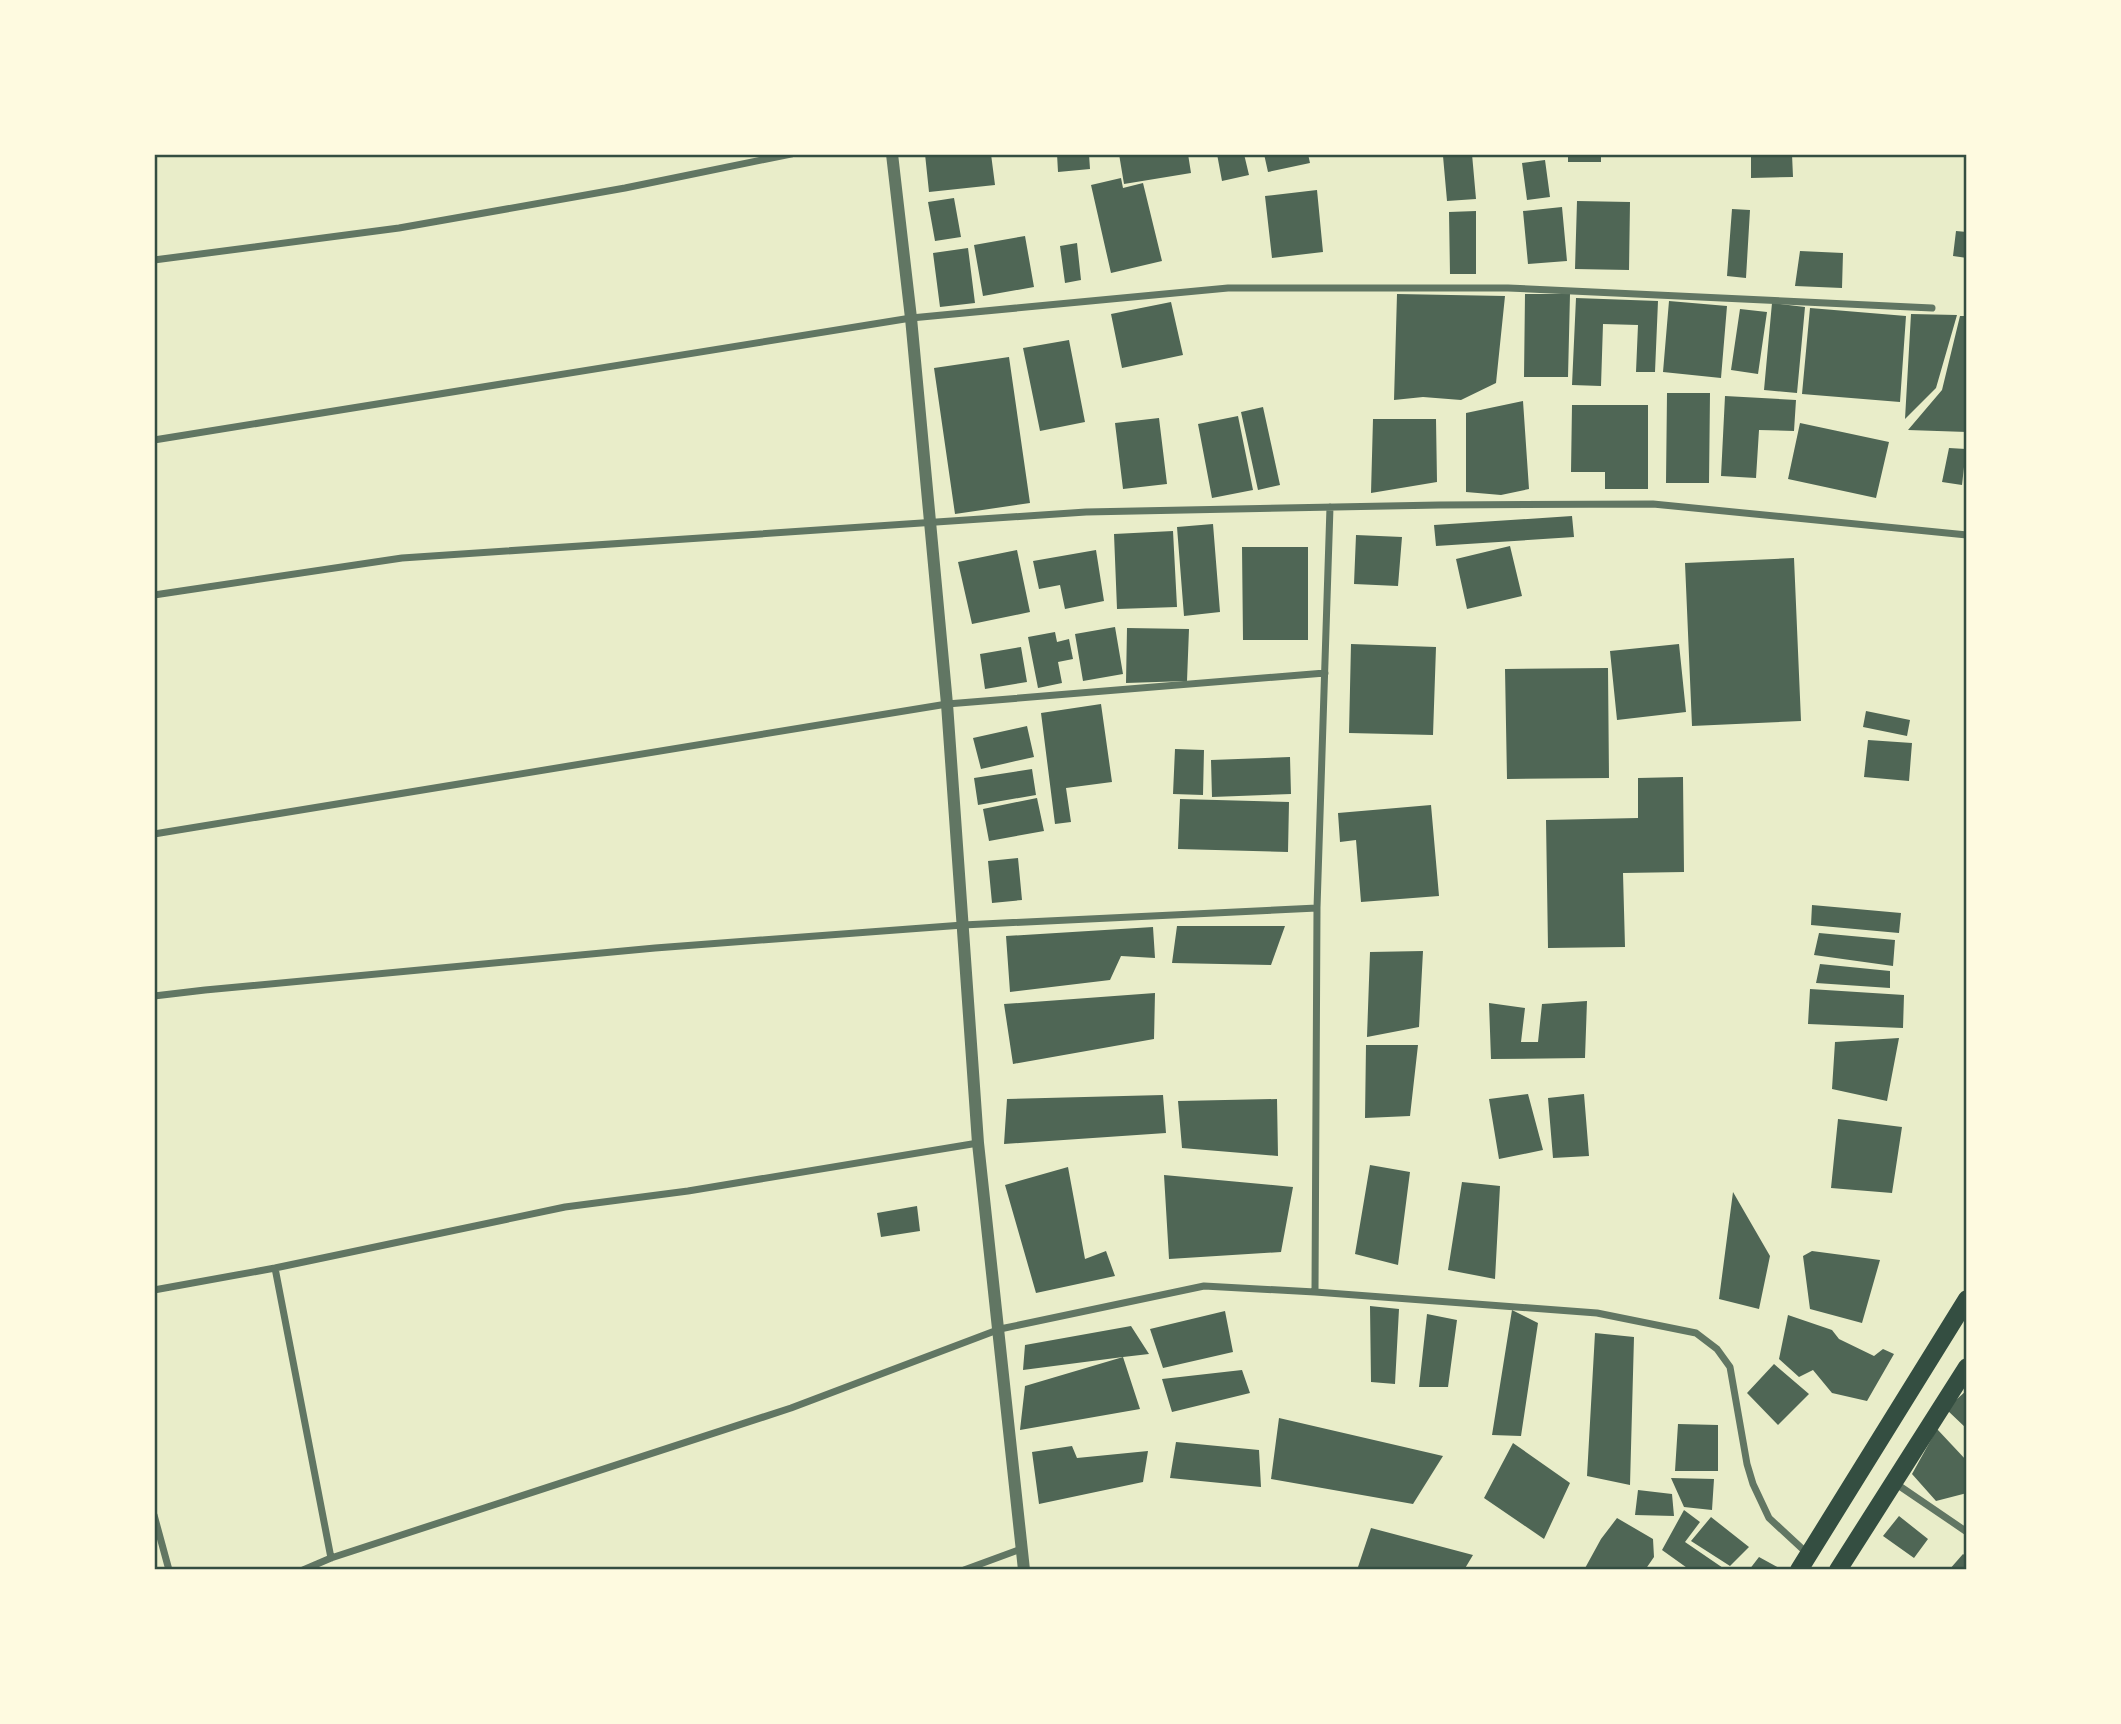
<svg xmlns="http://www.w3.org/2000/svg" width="2121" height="1724" font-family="'Varela Round',sans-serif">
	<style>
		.building { fill: #4f6655 }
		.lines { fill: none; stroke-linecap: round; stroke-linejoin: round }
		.minor { stroke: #617663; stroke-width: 7 }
		.tertiary { stroke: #617663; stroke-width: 12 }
		.primary { stroke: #344e41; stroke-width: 18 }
		.neatline { fill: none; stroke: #344e41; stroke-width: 2.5 }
	</style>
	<rect width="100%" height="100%" fill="#e9edc9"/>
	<path class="building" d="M925,154h66l4,31 -66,7z
		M1057,154h32l1,15 -32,3z
		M1119,154h69l3,19 -67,11z
		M1217,154h27l5,21 -27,6z
		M1264,154h44l2,9 -42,9z
		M1472,154l4,45 -29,2 -4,-45z
		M1568,154h33v8h-33z
		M1751,154h41l1,23 -42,1z
		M1545,160l5,37 -23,3 -5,-37z
		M1121,178l2,10 20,-5 19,78 -51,12 -20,-88z
		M1317,190l6,62 -51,6 -7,-62z
		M954,198l7,39 -26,4 -7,-39z
		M1577,201l53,1 -1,68 -54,-1z
		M1562,207l5,54 -39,3 -5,-53z
		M1732,209l18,1 -4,68 -19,-2z
		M1476,211v63h-26l-1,-62z
		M1956,231l11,1v26l-14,-2z
		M1025,236l9,51 -51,9 -9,-51z
		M1077,243l4,37 -16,3 -5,-37z
		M968,248l7,55 -35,4 -7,-54z
		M1800,251l43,2 -1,35 -47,-2z
		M1397,294l108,2 -9,87 -35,17 -38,-3 -29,3z
		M1525,294h45l-2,83h-44z
		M1576,298l82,3 -3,71h-19l2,-47 -35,-1 -2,62 -29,-1z
		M1669,301l58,5 -6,72 -58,-6z
		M1171,302l12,53 -61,13 -11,-54z
		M1772,303l33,4 -8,86 -33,-3z
		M1810,308l96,8 -6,86 -98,-8z
		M1740,309l27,3 -9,62 -27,-4z
		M1911,314l46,1 -21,73 -31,31z
		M1960,316h7v116l-59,-2 34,-40z
		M1069,340l16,82 -45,9 -17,-83z
		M1009,357l21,146 -75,11 -21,-146z
		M1667,393h43l-1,90h-43z
		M1725,396l71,4 -2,31 -35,-1 -3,48 -35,-2z
		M1523,401l6,88 -28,6 -35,-3v-79z
		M1572,405h76v84h-43v-17h-34z
		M1263,407l17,78 -22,5 -17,-78z
		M1238,416l15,74 -41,8 -14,-74z
		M1159,418l8,66 -44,5 -8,-66z
		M1373,419h63l1,63 -66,11z
		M1800,423l89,19 -13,56 -88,-19z
		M1949,448l17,1 -4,36 -20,-3z
		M1572,516l2,21 -138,9 -2,-21z
		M1213,524l7,88 -36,4 -7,-89z
		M1173,531l4,76 -60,2 -3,-75z
		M1356,535l46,2 -4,49 -44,-2z
		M1510,546l12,50 -55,13 -11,-50z
		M1242,547h66v93h-65z
		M1017,550l13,62 -58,12 -14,-62z
		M1096,550l8,51 -39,8 -5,-24 -21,4 -6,-28z
		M1794,558l7,163 -109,5 -7,-163z
		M1115,627l8,47 -40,7 -8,-47z
		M1127,628l62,1 -2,52 -61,2z
		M1055,632l2,10 12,-3 4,20 -15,3 4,21 -24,5 -10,-51z
		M1351,644l85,3 -3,88 -84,-2z
		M1679,644l7,68 -69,8 -7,-69z
		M1021,647l6,35 -42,7 -5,-35z
		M1608,668l1,110 -102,1 -2,-110z
		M1101,704l11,78 -46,6 5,34 -16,2 -14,-111z
		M1866,711l44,9 -3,16 -44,-9z
		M1027,726l7,31 -53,12 -8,-31z
		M1868,740l44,3 -3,38 -45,-4z
		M1175,749l29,1 -1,45 -30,-1z
		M1290,757l1,37 -79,3 -1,-37z
		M1032,769l4,26 -58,10 -4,-27z
		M1683,777l1,95 -61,1 2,74 -77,1 -2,-128 92,-2v-40z
		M1037,798l7,33 -55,10 -6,-32z
		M1180,799l109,3 -1,50 -110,-3z
		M1431,805l8,91 -78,6 -5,-62 -16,2 -2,-29z
		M1018,858l4,42 -30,3 -4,-42z
		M1812,905l89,8 -2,20 -88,-8z
		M1177,926h108l-14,39 -99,-2z
		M1153,927l2,31 -34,-2 -11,24 -100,12 -4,-56z
		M1819,933l76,7 -2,26 -79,-11z
		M1423,951l-4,76 -52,10 3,-85z
		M1820,964l70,7v17l-74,-5z
		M1810,989l94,6 -1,33 -95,-4z
		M1155,993l-1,46 -141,25 -9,-60z
		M1587,1001l-2,57 -94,1 -2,-56 36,5 -4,34h17l4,-38z
		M1899,1038l-12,63 -55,-12 3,-47z
		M1366,1045h52l-8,71 -45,2z
		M1528,1094l15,56 -44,9 -10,-60z
		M1584,1094l5,62 -36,2 -5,-60z
		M1163,1095l3,38 -162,11 3,-45z
		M1277,1099l1,57 -96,-8 -4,-47z
		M1838,1119l64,8 -10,66 -61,-5z
		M1370,1165l40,7 -12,93 -43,-11z
		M1068,1167l17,92 21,-8 9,25 -79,17 -31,-108z
		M1164,1175l129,12 -12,65 -112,7z
		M1462,1182l38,4 -5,93 -47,-9z
		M1733,1192l37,64 -11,53 -40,-10z
		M917,1206l3,25 -39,6 -4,-24z
		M1812,1251l68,9 -18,63 -52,-14 -7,-53z
		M1370,1306l29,3 -4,75 -24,-2z
		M1512,1310l26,13 -17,113 -29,-1z
		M1225,1311l8,41 -70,16 -13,-39z
		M1427,1314l30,6 -9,67h-29z
		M1788,1315l44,15 7,9 35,17 9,-7 11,5 -27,47 -35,-8 -19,-23 -14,7 -20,-18z
		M1131,1326l18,28 -26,3 17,52 -120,21 5,-44 98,-29 -100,13 2,-25z
		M1595,1333l39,4 -4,148 -43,-9z
		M1774,1364l35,30 -31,31 -31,-32z
		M1242,1370l8,23 -78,19 -10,-33z
		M1967,1390v39l-21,-20z
		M1279,1418l164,38 -30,48 -142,-25z
		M1678,1424l40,1v46h-43z
		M1937,1429l30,32v32l-31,8 -24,-27z
		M1176,1442l83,8 2,37 -91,-9z
		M1513,1443l57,40 -26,56 -60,-41z
		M1072,1446l5,12 71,-7 -5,31 -104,22 -7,-52z
		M1671,1478l43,1 -2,31 -28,-3z
		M1638,1490l34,4 2,22 -39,-1z
		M1684,1510l16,12 -15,20 41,28h-36l-28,-20z
		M1899,1516l29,23 -14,19 -31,-22z
		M1711,1517l38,30 -19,19 -39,-25z
		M1617,1518l36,21 1,18 -9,13h-61l17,-31z
		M1371,1528l102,27 -9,15h-107z
		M1963,1554l4,3v13h-18z
		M1759,1557l24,13h-34z"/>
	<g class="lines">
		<path class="minor" d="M154,260l245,-32 226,-40 166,-34
			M154,440l757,-122 317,-30h280l424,20
			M154,595l248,-37 684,-46 353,-7 214,-1 314,31
			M154,834l793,-130 378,-31
			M154,996l51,-6 450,-42 308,-23 354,-17
			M275,1268l56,290
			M154,1290l121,-22 290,-61 123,-16 290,-48
			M1315,1292l2,-384 13,-401
			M1895,1483l72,49
			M154,1515l15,55
			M303,1570l28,-12 460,-150 209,-79 204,-43 111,6 282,21 99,20 21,16 13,18 17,97 6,20 16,34 40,37
			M964,1570l57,-21"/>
		<path class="tertiary" d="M892,154l19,164 36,386 31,439 46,427"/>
		<path class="primary" d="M1799,1570l168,-271
			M1838,1570l129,-203"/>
	</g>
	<rect width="2121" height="1724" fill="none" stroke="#fefae0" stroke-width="312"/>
	<rect x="156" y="156" width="1809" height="1412" class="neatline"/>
</svg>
